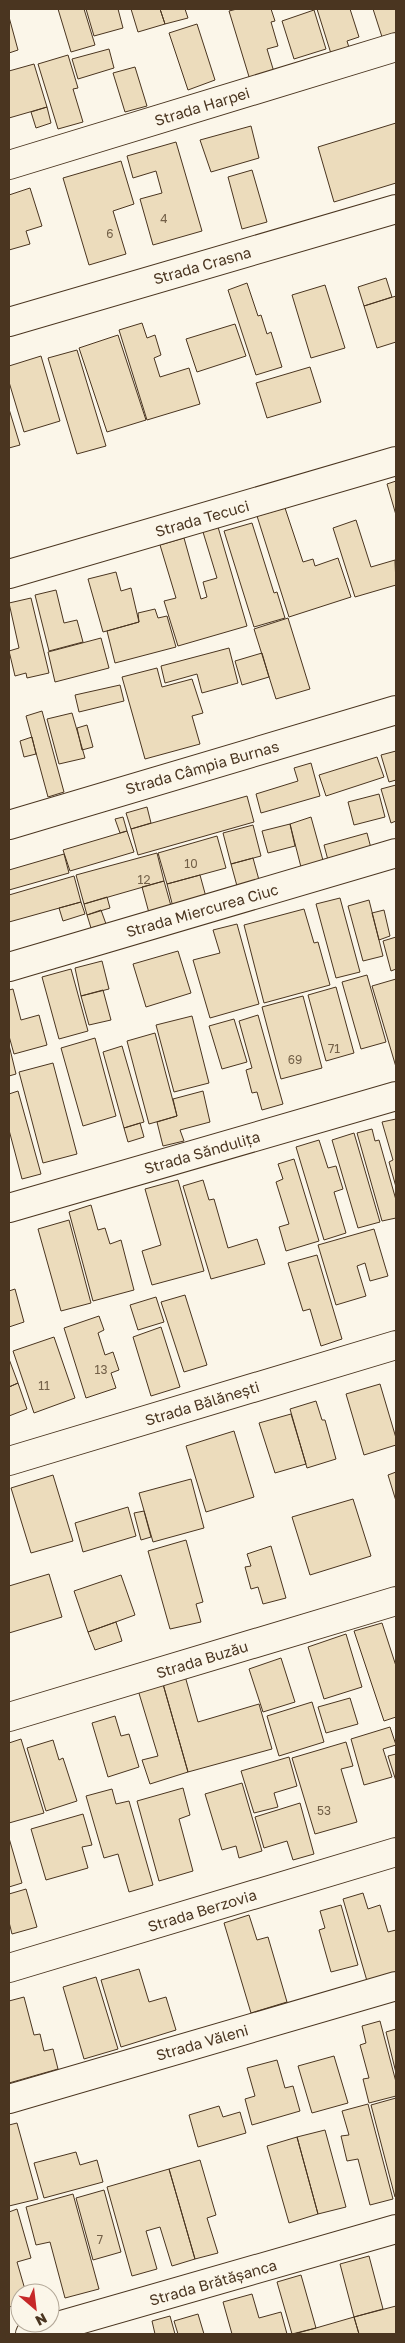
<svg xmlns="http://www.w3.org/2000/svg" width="405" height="2343" font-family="'Golos Text',sans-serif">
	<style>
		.building { fill: #ecdcbc; stroke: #4a3520 }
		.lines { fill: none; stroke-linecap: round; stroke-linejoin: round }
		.minor-casing { stroke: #4a3520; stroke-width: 30 }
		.minor { stroke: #fbf6e9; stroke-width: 28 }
		.labels { text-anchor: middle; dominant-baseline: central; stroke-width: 4; stroke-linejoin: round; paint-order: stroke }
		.number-label { font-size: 12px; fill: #725f47 }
		.street-label { font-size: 15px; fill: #4a3520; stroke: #fbf6e9 }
	</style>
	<rect width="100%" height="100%" fill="#fbf6e9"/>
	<path class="building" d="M58,9h26l11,36 -24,7z
		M86,9h32l5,19 -29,8z
		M131,9h29l5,15 -27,8z
		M160,9h25l3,9 -23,6z
		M237,9h34l4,12 -4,1 7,24 -11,3 7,23 -24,8 -21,-69z
		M317,9h33l9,28 -12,4 4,13 -18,6z
		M373,9h23v26l-13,5z
		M314,10l12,39 -32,10 -12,-38z
		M9,17l9,33 -9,3z
		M197,24l18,56 -27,10 -19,-57z
		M109,49l5,19 -36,11 -6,-20z
		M68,55l10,33 -5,1 10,33 -25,7 -20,-65z
		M34,64l13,43 -38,11v-47z
		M135,67l12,39 -22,6 -12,-39z
		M47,107l4,16 -15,5 -5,-16z
		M396,123v60l-62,19 -16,-55z
		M251,126l8,32 -48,14 -11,-32z
		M176,142l26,89 -49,14 -13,-46 22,-6 -6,-22 -23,7 -6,-22z
		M121,161l13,43 -21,7 13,43 -37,11 -26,-87z
		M252,170l15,52 -25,7 -14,-52z
		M30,188l12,38 -16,5 4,13 -21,6v-55z
		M386,278l6,19 -28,9 -6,-19z
		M247,283l11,33 3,-1 6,19 4,-2 11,35 -26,8 -28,-85z
		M325,285l20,63 -34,10 -19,-63z
		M396,296v46l-19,6 -13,-42z
		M142,323l5,15 8,-3 6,20 -7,3 6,19 29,-9 11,36 -53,16 -28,-90z
		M235,324l11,32 -49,16 -11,-33z
		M118,335l28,85 -39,12 -28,-84z
		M77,350l29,96 -29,8 -29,-96z
		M41,356l19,65 -36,11 -15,-50v-16z
		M310,367l11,35 -54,16 -11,-35z
		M9,409l11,36 -11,3z
		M396,481v34l-9,-31z
		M285,508l18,54 10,-3 2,7 23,-8 13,39 -62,20 -32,-101z
		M356,520l15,47 24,-7 1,25 -41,12 -22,-69z
		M252,523l22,70 3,-1 8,26 -31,9 -30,-96z
		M218,527l29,99 -69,20 -14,-45 12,-3 -16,-53 24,-7 17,61 6,-2 -4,-15 14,-4 -14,-46z
		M116,572l5,19 10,-3 8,34 -36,10 -15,-53z
		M56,590l8,33 13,-3 6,22 -34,9 -14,-56z
		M31,598l18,75 -22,5 -1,-5 -11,3 -6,-25 10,-3 -10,-45z
		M155,609l3,9 9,-2 9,31 -61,16 -8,-32 32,-9 -1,-9z
		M288,618l22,71 -34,10 -22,-70z
		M101,638l8,30 -54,14 -7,-30z
		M229,648l9,35 -36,10 -5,-19 -32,9 -4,-17z
		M262,653l7,24 -27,8 -7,-24z
		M157,668l5,19 30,-8 11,34 -11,3 8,28 -55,15 -23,-82z
		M120,685l4,16 -45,11 -4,-17z
		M42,711l22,81 -16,5 -22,-81z
		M72,713l13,45 -26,6 -12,-45z
		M87,725l6,22 -11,3 -5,-22z
		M32,737l4,17 -12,3 -4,-16z
		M396,751v29l-7,2 -8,-27z
		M377,757l7,20 -58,19 -7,-21z
		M311,763l9,33 -59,17 -5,-19 42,-13 -4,-13z
		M396,785v36l-5,2 -10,-34z
		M379,794l6,23 -31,8 -6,-23z
		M247,796l7,26 -116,33 -7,-26z
		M147,807l4,16 -20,6 -5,-16z
		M123,817l4,14 -7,2 -5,-14z
		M311,817l13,47 -22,7 -12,-47z
		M290,824l5,22 -27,7 -6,-22z
		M253,825l8,31 -30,8 -8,-31z
		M127,831l7,21 -64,19 -7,-21z
		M367,833l5,19 -43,12 -5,-19z
		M217,836l9,32 -59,16 -9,-31z
		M157,853l7,28 -80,23 -8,-29z
		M64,854l5,19 -60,17v-20z
		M253,858l6,22 -22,6 -6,-22z
		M200,875l6,22 -33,10 -6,-23z
		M74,876l7,26 -72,20v-27z
		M164,881l7,25 -22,7 -7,-26z
		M107,897l3,11 -23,7 -3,-11z
		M340,898l20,74 -24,6 -20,-74z
		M369,900l14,56 -20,5 -15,-55z
		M81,902l4,12 -22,7 -4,-13z
		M304,909l10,34 4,-1 12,43 -66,18 -20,-78z
		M101,910l5,14 -15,4 -4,-13z
		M384,910l6,26 -11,4 -7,-27z
		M237,924l22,80 -49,14 -17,-58 27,-7 -7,-23z
		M396,937v32l-5,2 -8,-30z
		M178,951l13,42 -45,14 -13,-43z
		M102,961l7,28 -28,7 -6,-28z
		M71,969l17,62 -29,8 -17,-62z
		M367,975l19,67 -25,7 -19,-67z
		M396,979v88l-24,-81z
		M336,987l18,66 -28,8 -18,-66z
		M13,989l8,31 18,-5 8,30 -33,9 -5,-18v-46z
		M103,990l8,30 -22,5 -8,-29z
		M303,996l19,72 -41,11 -19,-72z
		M258,1015l25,89 -21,6 -5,-18 -5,1 -6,-23 6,-2 -13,-47z
		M192,1016l17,67 -35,9 -18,-67z
		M234,1019l13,43 -25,7 -13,-43z
		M155,1033l22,83 -28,8 -22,-83z
		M95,1038l21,78 -33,10 -22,-78z
		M9,1045l7,29 -7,2z
		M122,1046l22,76 -20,6 -21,-76z
		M53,1063l24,91 -34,9 -24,-91z
		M18,1091l23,83 -19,5 -13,-49v-36z
		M203,1091l7,31 -30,8 4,11 -21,5 -6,-24 20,-6 -4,-17z
		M396,1119v68l-7,-25 4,-2 -11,-38z
		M140,1123l4,14 -16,5 -4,-14z
		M372,1129l3,12 4,-1 17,60v18l-14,3 -25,-88z
		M354,1133l26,89 -22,6 -26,-88z
		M319,1140l9,28 8,-2 7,23 -9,3 12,41 -22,7 -28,-93z
		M294,1159l25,82 -33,10 -7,-24 10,-3 -13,-42 7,-3 -5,-15z
		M178,1180l26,91 -52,14 -10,-34 19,-6 -16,-56z
		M203,1180l6,20 5,-1 14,49 29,-9 8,25 -54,15 -28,-93z
		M91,1205l7,25 7,-2 5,16 11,-4 13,50 -41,11 -24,-89z
		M69,1220l22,83 -30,8 -23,-82z
		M374,1229l14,47 -18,5 -5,-18 -8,3 9,30 -30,9 -18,-60z
		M317,1255l25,84 -21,7 -11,-37 -7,2 -15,-48z
		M15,1289l9,33 -15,5v-36z
		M185,1295l22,70 -23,7 -23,-70z
		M156,1297l8,25 -26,8 -8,-25z
		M99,1316l5,14 -6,3 7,22 8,-3 6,18 -8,3 5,15 -30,10 -22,-70z
		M161,1327l19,60 -29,9 -18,-59z
		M54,1337l21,61 -41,15 -21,-62z
		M9,1359l9,24 -9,4z
		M18,1383l9,26 -18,7v-29z
		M380,1384l16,54v7l-32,10 -18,-61z
		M316,1401l6,19h3l11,39 -29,9 -17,-59z
		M291,1414l15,50 -31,9 -16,-50z
		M234,1431l20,66 -48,15 -20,-66z
		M396,1472v29l-8,-26z
		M53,1475l20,66 -42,12 -20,-65z
		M191,1479l13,49 -51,14 -14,-49z
		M353,1499l18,57 -61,19 -18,-58z
		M128,1507l8,29 -53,16 -8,-29z
		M144,1511l7,26 -10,3 -7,-27z
		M186,1540l17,62 -7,2 5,18 -31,7 -22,-78z
		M271,1546l15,52 -23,6 -5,-17 -7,2 -6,-22 6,-1 -4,-12z
		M49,1574l13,43 -53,16v-47z
		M121,1575l14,40 -47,17 -14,-41z
		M116,1622l6,19 -27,9 -7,-18z
		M382,1623l14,43v51l-12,4 -30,-90z
		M346,1634l16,53 -38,12 -16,-52z
		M281,1658l14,44 -32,10 -14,-43z
		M185,1676l13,46 61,-18 13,45 -84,23 -25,-88z
		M163,1684l25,88 -38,12 -8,-24 16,-4 -20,-66z
		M350,1698l8,26 -32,9 -8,-26z
		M312,1702l12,40 -45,14 -12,-40z
		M115,1716l6,20 8,-2 10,33 -31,10 -16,-54z
		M390,1727l6,18 -13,4 9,28 -28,8 -13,-46z
		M21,1739l23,74 -35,10v-80z
		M53,1740l6,20 4,-2 14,43 -31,10 -19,-63z
		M346,1742l7,24 -12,3 16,53 -42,12 -23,-76z
		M396,1754v27l-8,-25z
		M289,1757l8,29 -23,7 4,14 -24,6 -13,-42z
		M242,1783l20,68 -23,7 -3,-12 -14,4 -17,-56z
		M183,1788l7,27 -11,4 14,52 -34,10 -22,-80z
		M112,1789l4,15 13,-3 24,84 -24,7 -11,-38 -14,4 -18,-62z
		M300,1803l14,51 -21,6 -6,-19 -23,7 -9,-31z
		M83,1814l9,31 -10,2 6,21 -42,12 -15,-51z
		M9,1838l13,45 -13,4z
		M26,1889l11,38 -25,7 -3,-12v-28z
		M363,1893l5,16 12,-4 8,27 8,-2v42l-29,9 -24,-82z
		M341,1905l17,60 -27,7 -12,-42 6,-2 -5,-17z
		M249,1915l8,25 11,-3 19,65 -36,11 -27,-90z
		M139,1969l10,33 17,-5 10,33 -55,17 -20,-67z
		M96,1977l22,72 -34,10 -21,-72z
		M24,1997l10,38 6,-1 4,17 9,-2 5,20 -49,14v-82z
		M380,2021l16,61v14l-27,7 -6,-24 6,-1 -9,-33 6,-2 -4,-17z
		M396,2029v44l-10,-41z
		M334,2056l14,47 -36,10 -14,-47z
		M277,2060l8,28 8,-2 7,25 -48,14 -7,-26 10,-3 -8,-28z
		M396,2098v98l-1,1 -24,-92z
		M368,2104l25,95 -23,6 -12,-46 -11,2 -6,-25 8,-1 -7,-24z
		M219,2106l4,11 17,-5 6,21 -48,14 -9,-32z
		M17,2123l21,76 -29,7v-81z
		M325,2130l21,77 -28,7 -21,-77z
		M297,2137l21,77 -29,9 -22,-77z
		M76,2152l4,13 17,-5 6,22 -59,16 -10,-35z
		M200,2160l16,55 -9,3 11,35 -23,6 -26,-90z
		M169,2169l26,90 -23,7 -12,-39 -14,4 11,38 -25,7 -25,-89z
		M104,2190l17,62 -28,8 -17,-62z
		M73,2194l26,95 -34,9 -15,-56 -14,3 -10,-38z
		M17,2209l14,49 -14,4 9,31h-6v11l-11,3v-95z
		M369,2256l14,53 -29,8 -14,-53z
		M301,2275l15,53 -24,6 -15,-52z
		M252,2294l7,24 22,-6 6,22h-55l-9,-32z
		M396,2306v28h-37l-5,-17z
		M198,2314l6,20h-26l-4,-13z
		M170,2316l5,18h-20l-3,-13z
		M354,2317l5,17h-65l22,-6z"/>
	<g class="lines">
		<defs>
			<path id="minor" d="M9,165l387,-118
				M9,322l387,-113
				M9,574l387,-113
				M9,825l387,-115
				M9,967l387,-114
				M9,1208l387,-112
				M9,1461l387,-116
				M9,1717l387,-116
				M9,1968l387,-116
				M9,2099l387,-113
				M30,2334l366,-105"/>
		</defs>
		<use href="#minor" class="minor-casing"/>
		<use href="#minor" class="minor"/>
	</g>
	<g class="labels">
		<g class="number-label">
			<text x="164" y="218">4</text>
			<text x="110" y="233">6</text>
			<text x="191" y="863">10</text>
			<text x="144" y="879">12</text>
			<text x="334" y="1048">71</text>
			<text x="295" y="1059">69</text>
			<text x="101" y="1369">13</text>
			<text x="44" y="1385">11</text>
			<text x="324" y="1810">53</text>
			<text x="100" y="2239">7</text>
		</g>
		<g class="street-label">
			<text transform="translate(202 106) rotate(-17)">Strada Harpei</text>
			<text transform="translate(202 265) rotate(-16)">Strada Crasna</text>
			<text transform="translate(202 518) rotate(-16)">Strada Tecuci</text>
			<text transform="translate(202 767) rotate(-16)">Strada Câmpia Burnas</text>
			<text transform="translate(202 910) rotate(-16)">Strada Miercurea Ciuc</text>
			<text transform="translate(202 1152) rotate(-16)">Strada Săndulița</text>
			<text transform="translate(202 1403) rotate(-17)">Strada Bălănești</text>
			<text transform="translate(202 1659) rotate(-17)">Strada Buzău</text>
			<text transform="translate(202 1910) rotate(-17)">Strada Berzovia</text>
			<text transform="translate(202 2042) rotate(-16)">Strada Văleni</text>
			<text transform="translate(213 2282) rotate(-16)">Strada Brătășanca</text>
		</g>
	</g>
	<rect width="405" height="2343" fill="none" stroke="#4a3520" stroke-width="20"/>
	<g transform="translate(35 2308) rotate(152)"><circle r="24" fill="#fbf6e9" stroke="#b4a999"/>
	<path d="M0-4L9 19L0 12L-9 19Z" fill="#c62828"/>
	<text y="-8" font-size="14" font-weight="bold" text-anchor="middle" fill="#4a3520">N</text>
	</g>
</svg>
